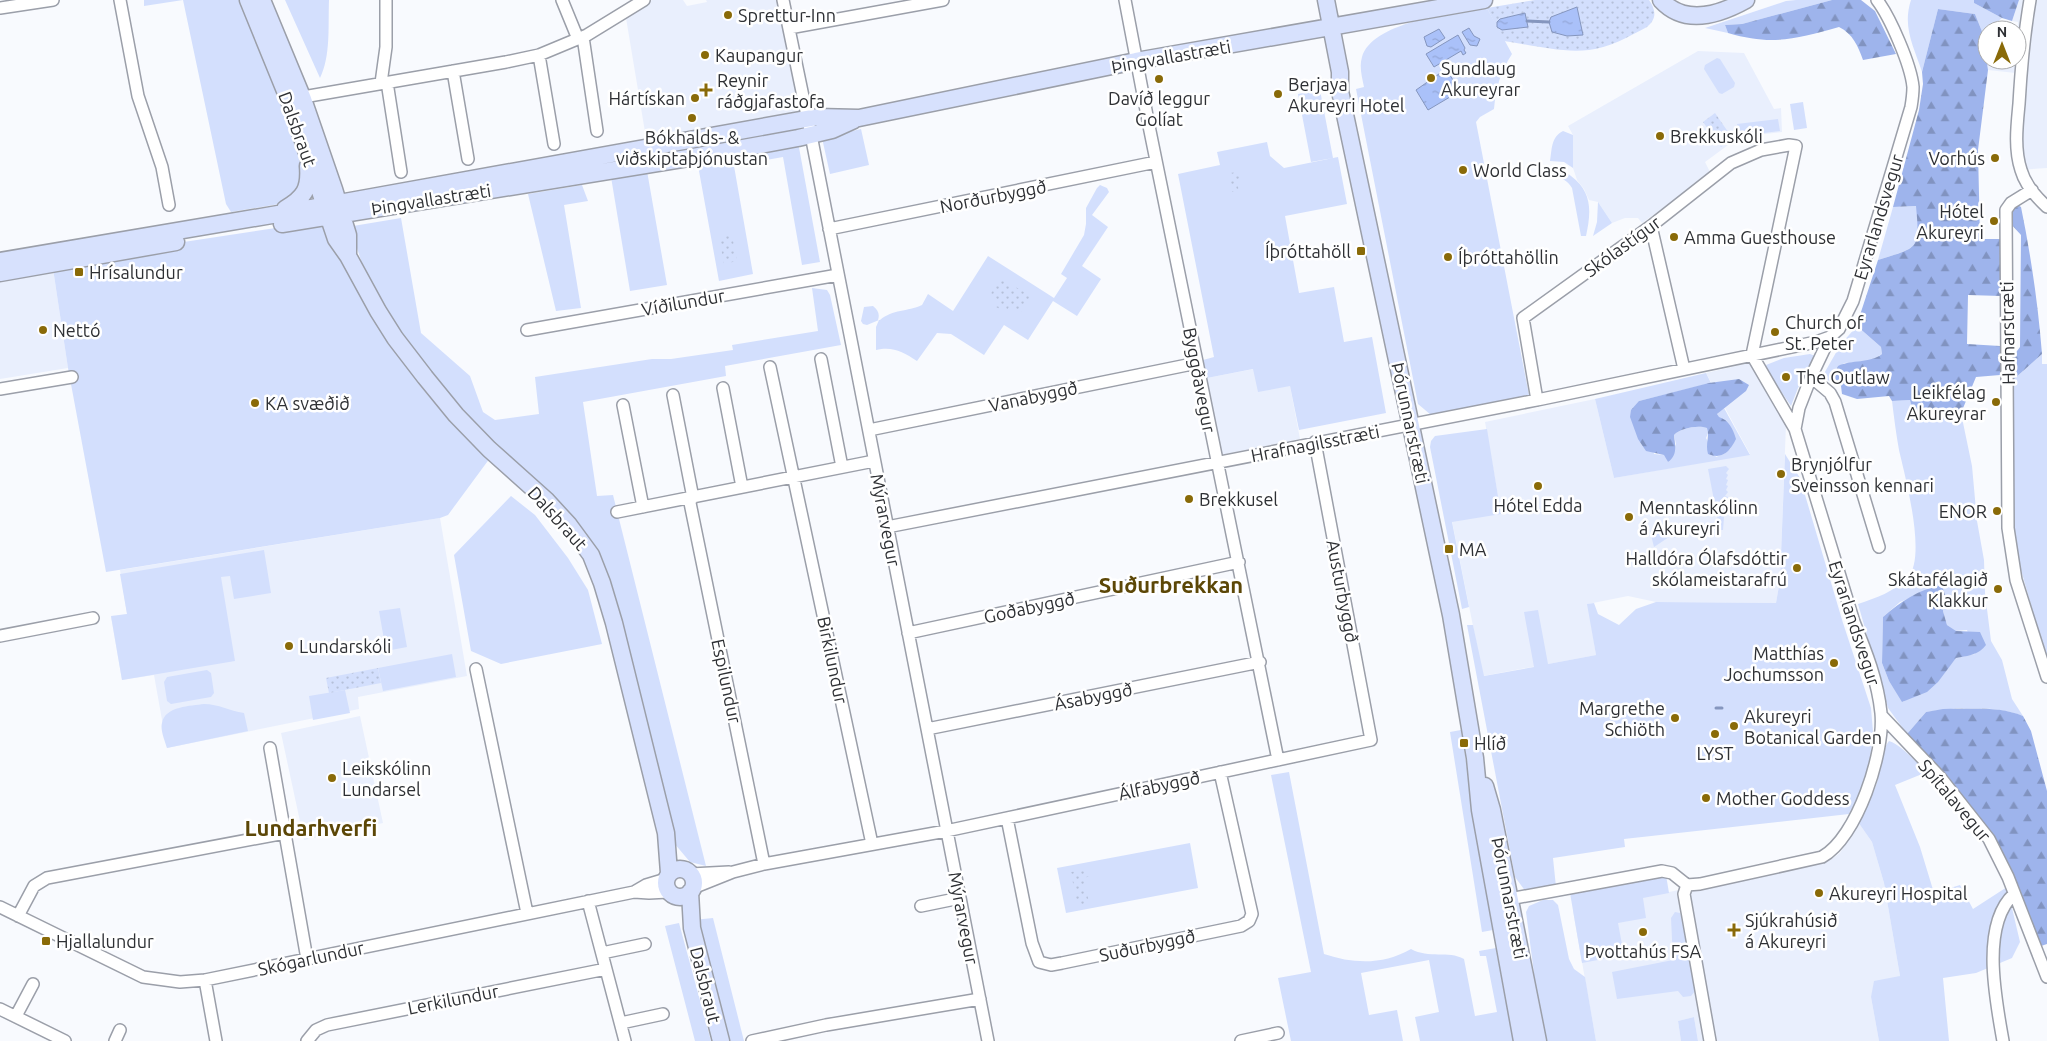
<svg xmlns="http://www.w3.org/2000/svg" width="2047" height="1041" font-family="Ubuntu,sans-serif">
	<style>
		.built { fill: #e9effd }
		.green { fill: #d3dffd; fill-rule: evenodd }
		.forest { fill: url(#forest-firs) }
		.park { fill: url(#park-dots) }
		.water { fill: url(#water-ripples); stroke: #8596be }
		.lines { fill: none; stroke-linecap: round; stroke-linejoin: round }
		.stream { stroke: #8596be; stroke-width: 3 }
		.street-casing { stroke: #9b9fa9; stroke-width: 14 }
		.secondary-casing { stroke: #9b9fa9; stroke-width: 19 }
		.street { stroke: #fff; stroke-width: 11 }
		.secondary { stroke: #d7e1fd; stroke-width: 16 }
		.poi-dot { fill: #896a08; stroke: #fff; stroke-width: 2 }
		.labels { text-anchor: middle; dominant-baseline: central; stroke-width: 5; stroke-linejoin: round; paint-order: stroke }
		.poi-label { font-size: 18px; fill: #2e3034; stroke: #fff; text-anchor: start }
		.street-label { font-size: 18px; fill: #2e3034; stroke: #fff }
		.district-label { font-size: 22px; font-weight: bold; fill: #5c4707; stroke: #fff }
	</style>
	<defs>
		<pattern id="forest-firs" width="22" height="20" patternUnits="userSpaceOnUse" patternTransform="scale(1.25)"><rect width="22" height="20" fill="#9eb4ec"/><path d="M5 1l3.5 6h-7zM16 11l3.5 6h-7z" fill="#8193c0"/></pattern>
		<pattern id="park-dots" width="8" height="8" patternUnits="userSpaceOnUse" patternTransform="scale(1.25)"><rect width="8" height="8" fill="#d3dffd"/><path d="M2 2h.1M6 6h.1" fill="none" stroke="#b5c0d9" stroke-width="1.8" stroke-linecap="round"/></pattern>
		<pattern id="water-ripples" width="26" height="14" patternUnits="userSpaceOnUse" patternTransform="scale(1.25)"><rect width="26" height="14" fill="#aac1f9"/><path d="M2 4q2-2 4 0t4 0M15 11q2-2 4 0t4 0" fill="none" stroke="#93a6d6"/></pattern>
	</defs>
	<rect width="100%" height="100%" fill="#f8fafe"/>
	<path class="built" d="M652,0h31l4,6 20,-4 -1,-2h72l31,127 -160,29 -23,-138z
		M2019,0h28v168l-28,2 6,-96 -37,-4 -3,-21h2v11h30l1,-38 -6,-1z
		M1698,51l46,2 30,56 7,-1 1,24 -43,5 -34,25 6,12 -69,49 -4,-5h-13l-13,5 -14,-21 -9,-2 -5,-11 -7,-9 -4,-12v-33l-5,-9z
		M52,262l16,106 -68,11v-108z
		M1753,362l33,62 -6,156 -4,23 -120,-1 -28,-6 -40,8 8,51 -113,21 -31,-155 49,-8 -16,-91 110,-23 19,79 136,-24 -44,-81z
		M1254,369l36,17 10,53 -79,16 -14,-77z
		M440,518l27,158 -109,21 1,12 -192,39 -13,-73 -32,5 -11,-63 16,-3 -7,-44z
		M360,716l23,107 -79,17 -23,-107z
		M1858,822l14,20 12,41 16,93 -29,21 8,44h-181l-4,-24 -16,4 3,20h-85l-23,-130 257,-51 10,-7z"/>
	<path class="green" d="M144,0h98l50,127 9,37v24l-16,15 -54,9 -5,-8 -43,-204 -39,6z
		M285,0h44c-1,25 2,56 -9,78z
		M1796,0h36l-90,24 -17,1 3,8 -23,-5 81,-27z
		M1911,0h63v3l28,15 -19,16 -8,-20 -37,-5 -16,63c-8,-25 -20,-45 -11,-72z
		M1478,7l9,1 25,46c-12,18 -16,34 -18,55l-14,8 -4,5 53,273 -98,20 -13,-11 -62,-315 8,-2c-2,-10 -5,-20 -2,-30 10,-34 86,-43 116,-50z
		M1717,58l3,1 15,24 -1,4 -12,7 -3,-1 -15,-24 1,-4z
		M1320,90l13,68 -22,4 -13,-68z
		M1803,102l4,26 -13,2 -4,-26z
		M1778,119l2,12 -41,5 -2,-12z
		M861,129l8,36 -39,9 -8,-36z
		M1563,131l10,4v33l-9,-6 -14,-1c2,-12 1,-24 13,-30z
		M798,142l22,120 -18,3 -19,-108 -49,9 19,108 -34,7 -22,-121z
		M1267,142l3,14 14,12 54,-11 9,47 -62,12 14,77 35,-6 10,55 28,-5 14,76 -87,17 -9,-44 -32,6 -5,-23 -46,9 -4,-18 11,-3 -36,-183 42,-9 -3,-13z
		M1550,166c8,0 15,5 21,10 22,16 20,37 15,60h-5l-9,-48c-6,-10 -13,-11 -25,-10l-2,-3z
		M647,171l20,114 -37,6 -19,-114z
		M582,185l6,16 -24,4 17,103 -25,3 -28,-117z
		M1100,185l7,3 2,4 -17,23 16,12 -26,39 19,13 -24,37 -24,-15 -25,39 -24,-15 -20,30 -33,-21 -14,-1 -20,28c-14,-9 -24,-15 -41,-11v-23l3,-7 -12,5 -4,-1 -2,-3 3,-14 9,-1c5,4 7,8 5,14h2c13,-11 27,-8 42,-15l6,-11 25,17 35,-55 66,42 13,-20 -6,-4 23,-39 2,-11v-16l11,-20z
		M1598,202l14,21 -19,13 4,-14z
		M1917,206c3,44 2,41 -39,54l15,-53z
		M401,218l20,115 49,43 13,36 12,8 44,-6 -4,-37 117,-18h19l62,-9 -1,-5 86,-14 -6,-43 15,2 3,5 11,50 -116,21 1,10 -143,26 14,94 16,-1 93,371 -16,-4 -16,-19 -68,-263 -151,-174 -71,-92 -18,-38 -10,-31 -3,-19z
		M322,221c31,54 59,112 97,163 21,27 46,50 71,74l-42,57 -8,3 -334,54 -38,-204 -16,-106z
		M1857,326l24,21 1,7 -12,7 -26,2 -12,17 1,3 -11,-6 19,-33z
		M1810,354l5,2 -17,32 -7,18 -22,-32 -3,-9 18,-7z
		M2042,354v10h5v298l-31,-110 -2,-24v-149z
		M1706,373l5,10 -72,18 15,53 11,1 3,7 8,-18 -2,-9c7,-7 24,-10 34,-7l1,3 -3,7 10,19 8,-3 7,-6 -14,-34 7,-6 26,47 -136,23 -19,-79z
		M1910,400l4,17 47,-4 11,53 5,55 7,39 1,33 6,48 11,19 10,39 11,17c-29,-11 -67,-9 -97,-4l-19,22 -19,-26 -30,-104c18,-6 36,-12 50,-27 19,-20 -3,-101 -9,-127 -3,-16 -5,-33 -7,-49zM1942,585l4,13 -3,13 4,14 8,6 12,-1 8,24 -19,4 -6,7 -47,37 -14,-21 -7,-18 1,-46 17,-15z
		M1487,429l14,85 -49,8 17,85 -7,2 -32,-162 1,-6 4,-5z
		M1785,454l15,24 43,145 28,85 2,24 -4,36 -8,24 -12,22 -225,25 1,8 -72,11 3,29 -30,5 -11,-15 -48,-252h6l11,51 50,-9 -10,-55 14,-2 10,54 48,-9 -9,-51 7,-1 4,11 21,11 17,-16 20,-7 120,1 4,-23z
		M1726,466l3,3 -3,4 2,2 -2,4 2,1 -2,5 2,1 -2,4 2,2 -3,4 3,1 -2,4 2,2 -2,4 2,2 -4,8 -1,13h-25l-25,8 -3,-7 48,-10 -10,-52z
		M511,496l24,19 33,43 20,32 14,54 -101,20 -30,-13 -17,-96z
		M1667,531l2,6 -15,10 -3,-12z
		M264,550l7,43 -37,6 -4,-23 -9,1 14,84 -113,19 -11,-64 16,-2 -7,-40z
		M400,608l7,39 -21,4 -7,-40z
		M452,654l4,23 -73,14 -5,-23z
		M207,670l4,3 3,20 -3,4 -40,7 -4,-3 -3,-19 3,-5z
		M345,690l5,23 -37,7 -4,-24z
		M204,704c15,0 25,7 40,9l4,18 -81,17c-2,-7 -7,-18 -5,-25 3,-17 29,-17 42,-19z
		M1461,730l32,200 -11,2 -32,-200z
		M1889,741c11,3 28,22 38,31l-32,13 25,62 14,46 26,-8 13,24 34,-22 13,55 -8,16 -36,15 -33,5 6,63h-70l-8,-44 3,-16 26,-5 -16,-93 -12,-41 -14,-20c8,-14 16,-28 20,-43 3,-13 3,-27 11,-38z
		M1289,772l35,182c30,10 59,11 87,-5 18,10 37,1 53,10l11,57 22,-4 -11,-56h-6l-1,-5 17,-3 7,39 16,54h-99l-5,-24 24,-5 -10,-52 -68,13 8,42 28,-5 6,31h-112l-13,-63 33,-6 -40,-197z
		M1190,843l8,45 -132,25 -9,-45z
		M1666,875l3,18 -26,5 3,20 -28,5 6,32 -42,8 -12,-70z
		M1543,900h10l5,5 11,54 5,10 11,8 11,64h-53l-13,-67 4,-1 -8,-61 3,-6z
		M1675,912l5,1 1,4 14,74 -4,5 -8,1 -5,-6 -61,8 -5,-27 61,-12 -2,-42z
		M713,918l31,123h-19l-32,-121z
		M679,923l32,118h-16l-30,-115z
		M1694,1017l4,24h-17l-3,-20z"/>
	<path class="forest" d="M1832,0h29l14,11 21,43 -33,6c-5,-14 -10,-26 -24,-33 -43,12 -67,19 -111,6l-3,-8 17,-1z
		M1974,0h45l-7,21 -10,-3 -28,-15z
		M1938,9l37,5 8,20 5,36 -10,80 2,89h22l-1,57 -33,-1 -1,49 33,2v29l-24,2 -15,36 -47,4 -4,-17 -18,1 -3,-5 -32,3 -15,-5 -1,-8 -8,-3 -1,-3 6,-14c14,-7 31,-2 44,-12l-1,-7 -24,-21 2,-8 19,-58c41,-13 42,-10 38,-54l-23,1 26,-97 4,-26 -1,-12z
		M2016,204l5,3c10,49 17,97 21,147l-28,25 -3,-20 9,-12 1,-112 -11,-12v-12z
		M1739,379l10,6 -3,6 -29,23 2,3c10,3 14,12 17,22 -6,12 -13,21 -28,15 -3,-10 2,-18 -1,-26 -9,-3 -26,0 -33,7 1,10 4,20 -6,27l-4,-7 -18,-4 -8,-12 -8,-22 1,-7 8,-9 70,-18z
		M1942,585l4,13 -3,13 4,14 9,6 24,1 6,13c-7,10 -19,11 -30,13l-18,24 -11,10 -25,10 -13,-21 -7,-18 1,-46c18,-16 35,-27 59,-32z
		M1943,709c26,0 56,-3 80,7l8,15 16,60v153l-9,3 -44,-109 -87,-104 19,-22z"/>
	<path class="park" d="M1535,0h114c7,10 8,19 -2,27 -17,9 -38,21 -58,23 -28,3 -57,-5 -85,-9l-17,-33z
		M1715,113l18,26 -12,8 -18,-25z
		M1239,172l2,10 -4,1 2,8 -7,1 -3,-19z
		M732,235l5,26 -13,3 -5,-27z
		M1000,278l31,18 -10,16 -11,-7 -4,7 -10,-5 3,-7 -9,-5z
		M378,668l3,15 -52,10 -3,-15z
		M1088,869l2,7 -6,2 5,25 -12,3 -6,-34z"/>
	<path class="water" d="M1577,7l6,28 -16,1 -15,-4 -3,-10 2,-5z
		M1525,13l3,14 -26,3 -5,-3v-5l3,-3z
		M1469,28l5,8 6,3 -3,7 -7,-1 -8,-13z
		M1439,29l6,9 -14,9 -4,-1 -3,-9z
		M1458,35l7,13 -1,2 2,3 -3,2 -2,-4 -27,16 -8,-13z
		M1446,69l14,22 -32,19 -12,-20z"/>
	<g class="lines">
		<path class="stream" d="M1527,21l22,1
			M1716,708h6"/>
		<defs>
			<path id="street" d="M120,0l18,96 24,71 7,38
				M562,0l16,39
				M783,0l28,135 177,906
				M1125,0l24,126 129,634
				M2030,0c-6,35 -9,69 -11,104 -2,21 -5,45 2,66 4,14 15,27 26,37
				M0,8l53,-8
				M789,28l154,-28
				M583,37l14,94
				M539,55l15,89
				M453,71l15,88
				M387,82l14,90
				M381,83l5,-36v-47
				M297,101l12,-5 197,-34 33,-7 48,-20 57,-35
				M2032,190l-21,13 -5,7 2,318 8,52 31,97
				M1651,226l33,143
				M829,229l327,-67
				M527,330l311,-55
				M821,359l21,108
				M770,367l102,477
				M1811,377l19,16 5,9 44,145
				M723,388l19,99
				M0,389l72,-12
				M673,395l20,103
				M623,405l20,102
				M1795,429l4,-21 12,-31 19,-40 9,-8 14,-28 58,-194c1,-6 2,-13 2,-20 -2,-22 -23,-70 -36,-87
				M869,430l328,-67
				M689,498l75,366
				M617,512l257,-51
				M887,527l655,-128 274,-57 14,-5
				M908,633l331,-71
				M0,636l93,-18
				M476,669l51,244
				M1882,716l58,61 49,62 19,38 39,100
				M927,729l333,-67
				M270,748l37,211
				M1007,818l25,125 7,19 12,3 11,-2 179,-37 8,-5 3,-7 -32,-142
				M691,874l38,-2
				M1687,885l-3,9 26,147
				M693,888l40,-16 31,-8 182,-33 425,-91 -56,-298
				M634,892l12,-7 20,-6
				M1504,900l158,-29 10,2 15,12 13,-1 122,-27c35,-19 63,-105 59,-144 -3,-31 -15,-62 -27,-91l-59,-193 -43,-74 44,-209 -7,-1 -28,5 -30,13 -80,63 -128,92 14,82
				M588,901l37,140
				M921,906l39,-8
				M0,907l143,70 37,5 25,-2 429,-88 15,1 19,-1
				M18,916l16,-30 13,-8 238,-45
				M602,953l43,-9
				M205,980l11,61
				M0,1009l65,32
				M16,1016l17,-32
				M621,1023l42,-9
				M115,1041l5,-11
				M307,1041l9,-11 11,-5 279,-56
				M752,1041l74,-16 154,-26
				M1241,1041l37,-8
				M2003,1041c-7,-40 -23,-116 11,-147"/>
			<path id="secondary" d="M248,0l44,108 44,131 12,17 30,55 17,27 30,39 31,38 33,34 57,51 23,25 22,30 11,28 12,40 52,210 3,40
				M262,0l41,99 31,90 14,46v21
				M1326,0l14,72v19l111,524 24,143 5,52 42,231
				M1661,0c24,26 58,15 85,0
				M285,209c19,-11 25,-20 23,-43
				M282,224l400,-65 116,-21 34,-8 22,-10
				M0,261l278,-47 539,-97 42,1 277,-57 348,-61
				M0,273l176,-31
				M1485,786l7,24 46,231
				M666 883a14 14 0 1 1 28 0a14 14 0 1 1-28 0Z
				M690,892l2,36 29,113"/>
		</defs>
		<use href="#street" class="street-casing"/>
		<use href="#secondary" class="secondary-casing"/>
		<use href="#street" class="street"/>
		<use href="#secondary" class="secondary"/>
	</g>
	<g class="poi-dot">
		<circle cx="728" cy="15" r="5"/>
		<circle cx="705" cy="55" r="5"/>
		<circle cx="1431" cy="78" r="5"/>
		<circle cx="1159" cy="79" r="5"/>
		<path d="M703.5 82.5h5v5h5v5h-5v5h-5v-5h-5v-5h5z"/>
		<circle cx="1278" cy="94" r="5"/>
		<circle cx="695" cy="98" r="5"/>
		<circle cx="692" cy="118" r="5"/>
		<circle cx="1660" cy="136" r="5"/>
		<circle cx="1995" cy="158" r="5"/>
		<circle cx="1463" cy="170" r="5"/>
		<circle cx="1994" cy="221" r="5"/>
		<circle cx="1674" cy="237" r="5"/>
		<rect x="1356" y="246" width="10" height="10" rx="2.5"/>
		<circle cx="1448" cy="257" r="5"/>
		<rect x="74" y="267" width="10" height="10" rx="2.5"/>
		<circle cx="43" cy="330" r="5"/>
		<circle cx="1775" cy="332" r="5"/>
		<circle cx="1786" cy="377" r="5"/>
		<circle cx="1996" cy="402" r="5"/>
		<circle cx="255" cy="403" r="5"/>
		<circle cx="1781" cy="474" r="5"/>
		<circle cx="1538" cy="486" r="5"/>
		<circle cx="1189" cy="499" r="5"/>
		<circle cx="1997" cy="511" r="5"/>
		<circle cx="1629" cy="517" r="5"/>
		<rect x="1444" y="544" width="10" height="10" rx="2.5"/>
		<circle cx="1797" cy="568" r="5"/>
		<circle cx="1998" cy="589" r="5"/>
		<circle cx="289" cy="646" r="5"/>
		<circle cx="1834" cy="663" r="5"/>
		<circle cx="1675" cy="718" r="5"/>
		<circle cx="1734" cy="726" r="5"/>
		<circle cx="1715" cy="734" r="5"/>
		<rect x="1459" y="738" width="10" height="10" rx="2.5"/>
		<circle cx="332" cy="778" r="5"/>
		<circle cx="1706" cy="798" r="5"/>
		<circle cx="1819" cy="893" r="5"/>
		<path d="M1731.5 922.5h5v5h5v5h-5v5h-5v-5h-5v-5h5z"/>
		<circle cx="1643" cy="932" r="5"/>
		<rect x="41" y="936" width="10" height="10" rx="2.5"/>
	</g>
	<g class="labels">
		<g class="poi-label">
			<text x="738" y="15">Sprettur-Inn</text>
			<text x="715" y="55">Kaupangur</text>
			<text x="1441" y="68">Sundlaug<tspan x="1441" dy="21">Akureyrar</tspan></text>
			<text x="717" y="80">Reynir<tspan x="717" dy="21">ráðgjafastofa</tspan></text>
			<text x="1288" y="84">Berjaya<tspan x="1288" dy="21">Akureyri Hotel</tspan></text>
			<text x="685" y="98" text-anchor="end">Hártískan</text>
			<text x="1159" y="98" text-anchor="middle">Davíð leggur<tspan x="1159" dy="21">Golíat</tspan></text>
			<text x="1670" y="136">Brekkuskóli</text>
			<text x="692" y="137" text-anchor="middle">Bókhalds- &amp;<tspan x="692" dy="21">viðskiptaþjónustan</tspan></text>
			<text x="1985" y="158" text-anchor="end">Vorhús</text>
			<text x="1473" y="170">World Class</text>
			<text x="1984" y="211" text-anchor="end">Hótel<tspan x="1984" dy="21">Akureyri</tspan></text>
			<text x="1684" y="237">Amma Guesthouse</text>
			<text x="1351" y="251" text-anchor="end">Íþróttahöll</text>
			<text x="1458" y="257">Íþróttahöllin</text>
			<text x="89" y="272">Hrísalundur</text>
			<text x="1785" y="322">Church of<tspan x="1785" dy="21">St. Peter</tspan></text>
			<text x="53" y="330">Nettó</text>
			<text x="1796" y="377">The Outlaw</text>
			<text x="1986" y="392" text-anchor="end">Leikfélag<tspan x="1986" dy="21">Akureyrar</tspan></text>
			<text x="265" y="403">KA svæðið</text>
			<text x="1791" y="464">Brynjólfur<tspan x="1791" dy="21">Sveinsson kennari</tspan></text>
			<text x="1199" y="499">Brekkusel</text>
			<text x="1538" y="505" text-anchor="middle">Hótel Edda</text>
			<text x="1639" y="507">Menntaskólinn<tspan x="1639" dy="21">á Akureyri</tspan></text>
			<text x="1987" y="511" text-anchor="end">ENOR</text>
			<text x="1459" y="549">MA</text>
			<text x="1787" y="558" text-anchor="end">Halldóra Ólafsdóttir<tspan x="1787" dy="21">skólameistarafrú</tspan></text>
			<text x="1988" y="579" text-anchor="end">Skátafélagið<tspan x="1988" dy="21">Klakkur</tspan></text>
			<text x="299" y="646">Lundarskóli</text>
			<text x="1824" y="653" text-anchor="end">Matthías<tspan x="1824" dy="21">Jochumsson</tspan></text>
			<text x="1665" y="708" text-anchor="end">Margrethe<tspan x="1665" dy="21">Schiöth</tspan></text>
			<text x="1744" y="716">Akureyri<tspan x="1744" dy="21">Botanical Garden</tspan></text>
			<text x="1474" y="743">Hlíð</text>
			<text x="1715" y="753" text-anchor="middle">LYST</text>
			<text x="342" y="768">Leikskólinn<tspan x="342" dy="21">Lundarsel</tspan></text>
			<text x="1716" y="798">Mother Goddess</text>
			<text x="1829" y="893">Akureyri Hospital</text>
			<text x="1745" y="920">Sjúkrahúsið<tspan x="1745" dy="21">á Akureyri</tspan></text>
			<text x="56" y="941">Hjallalundur</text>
			<text x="1643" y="951" text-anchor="middle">Þvottahús FSA</text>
		</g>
		<g class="street-label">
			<text transform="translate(1171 56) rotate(-10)">Þingvallastræti</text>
			<text transform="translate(298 129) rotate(70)">Dalsbraut</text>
			<text transform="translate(993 196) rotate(-11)">Norðurbyggð</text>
			<text transform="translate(431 199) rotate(-9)">Þingvallastræti</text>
			<text transform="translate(1878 217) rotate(-73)">Eyrarlandsvegur</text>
			<text transform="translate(1622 246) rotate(-36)">Skólastígur</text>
			<text transform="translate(683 302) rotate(-10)">Víðilundur</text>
			<text transform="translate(2007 333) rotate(-91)">Hafnarstræti</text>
			<text transform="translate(1200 380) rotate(79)">Byggðavegur</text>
			<text transform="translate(1033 396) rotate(-12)">Vanabyggð</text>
			<text transform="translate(1411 423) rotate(78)">Þórunnarstræti</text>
			<text transform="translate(1315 443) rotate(-11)">Hrafnagilsstræti</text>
			<text transform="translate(558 518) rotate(48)">Dalsbraut</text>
			<text transform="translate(886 520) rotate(79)">Mýrarvegur</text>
			<text transform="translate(1343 591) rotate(79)">Austurbyggð</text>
			<text transform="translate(1029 607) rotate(-12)">Goðabyggð</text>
			<text transform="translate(1855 623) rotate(72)">Eyrarlandsvegur</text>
			<text transform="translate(833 660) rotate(78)">Birkilundur</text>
			<text transform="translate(727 681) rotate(78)">Espilundur</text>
			<text transform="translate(1093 696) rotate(-11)">Ásabyggð</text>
			<text transform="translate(1159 785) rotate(-12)">Álfabyggð</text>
			<text transform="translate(1955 800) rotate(50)">Spítalavegur</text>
			<text transform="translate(1510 898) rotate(79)">Þórunnarstræti</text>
			<text transform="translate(964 918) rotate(79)">Mýrarvegur</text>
			<text transform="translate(1147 945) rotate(-12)">Suðurbyggð</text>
			<text transform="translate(311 958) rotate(-12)">Skógarlundur</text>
			<text transform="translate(706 985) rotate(76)">Dalsbraut</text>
			<text transform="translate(453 999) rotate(-11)">Lerkilundur</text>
		</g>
		<g class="district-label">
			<text x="1171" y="584">Suðurbrekkan</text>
			<text x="311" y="827">Lundarhverfi</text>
		</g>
	</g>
	<g transform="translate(2002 45)"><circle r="24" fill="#ffffff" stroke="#abacae"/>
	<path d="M0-4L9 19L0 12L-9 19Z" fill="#896a08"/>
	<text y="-8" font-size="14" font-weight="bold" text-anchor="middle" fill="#2e3034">N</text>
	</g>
</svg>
